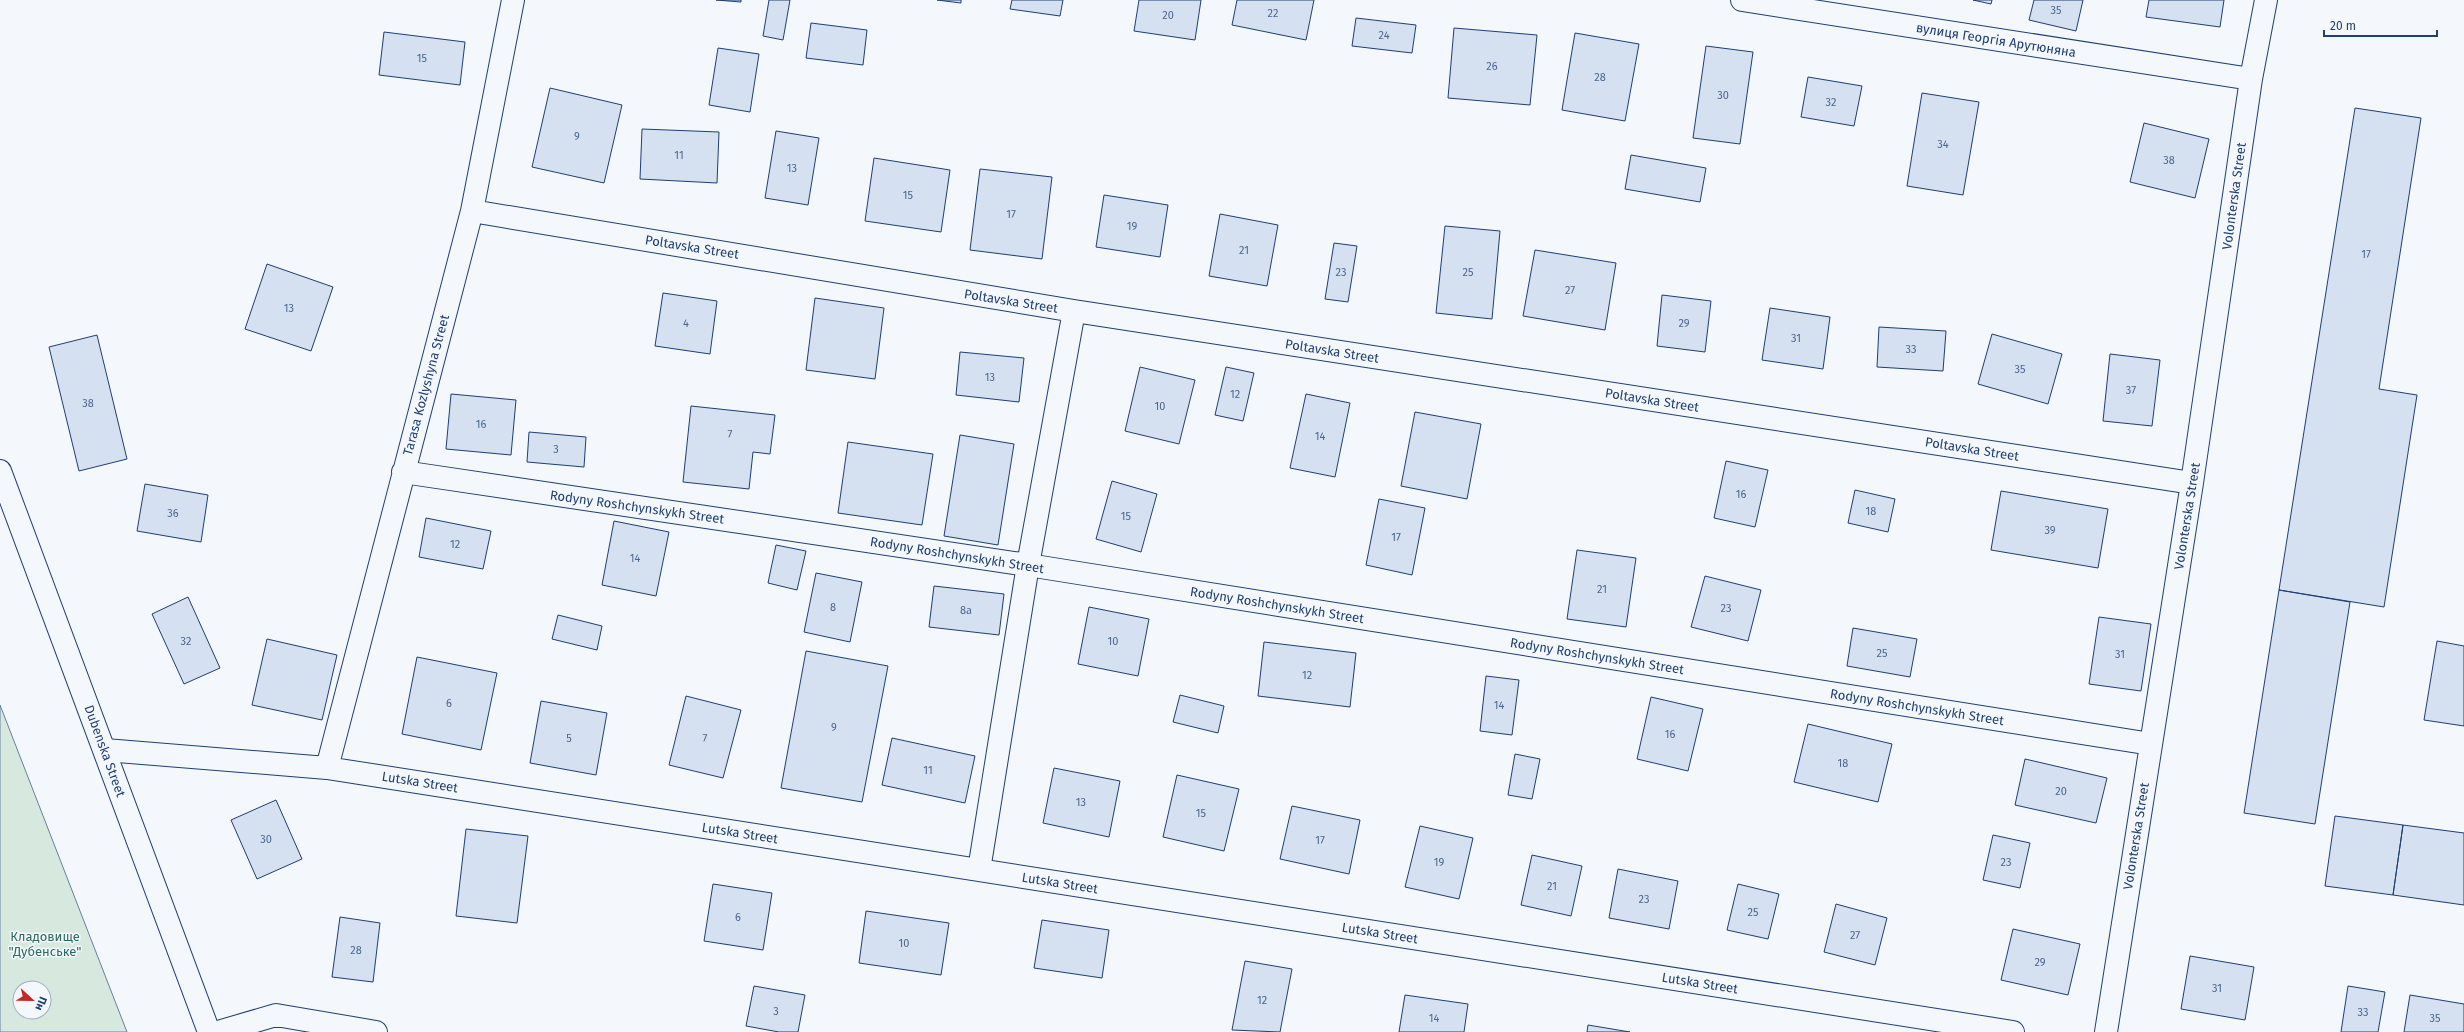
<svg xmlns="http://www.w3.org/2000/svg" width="2464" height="1032" font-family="'Fira Sans',sans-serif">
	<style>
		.green { fill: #d7e8df; stroke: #687fa3; fill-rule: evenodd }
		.building { fill: #d5e0f0; stroke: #1d3f73 }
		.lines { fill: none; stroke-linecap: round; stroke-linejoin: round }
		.minor-casing { stroke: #1d3f73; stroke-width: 24 }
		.major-casing { stroke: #1d3f73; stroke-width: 24 }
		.minor { stroke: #f4f7fb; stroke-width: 22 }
		.major { stroke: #f4f7fb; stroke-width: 22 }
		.labels { text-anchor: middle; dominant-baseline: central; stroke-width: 3; stroke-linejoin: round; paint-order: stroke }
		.number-label { font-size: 11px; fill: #4b6792 }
		.street-label { font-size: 13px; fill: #1d3f73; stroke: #f4f7fb }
		.park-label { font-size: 13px; fill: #2c6c60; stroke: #f4f7fb }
	</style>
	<rect width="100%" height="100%" fill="#f4f7fb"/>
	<path class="green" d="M0,705l127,327h-127zM20,988h24v24h-24z"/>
	<path class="building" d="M716,0h25v2z
		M769,0h21l-7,40 -20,-4z
		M937,0h24v3z
		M1012,0h51l-3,16 -50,-7z
		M1139,0h62l-6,40 -61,-9z
		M1237,0h77l-8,40 -74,-15z
		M1973,0h19l-1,4z
		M2034,0h49l-7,31 -47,-11z
		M2149,0h75l-4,27 -74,-10z
		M1356,18l60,7 -4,28 -60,-7z
		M811,23l56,7 -4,35 -57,-7z
		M1454,28l83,7 -7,70 -82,-7z
		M384,32l81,10 -5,43 -81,-10z
		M1575,33l64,11 -14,77 -63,-11z
		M1706,46l47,6 -13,92 -47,-6z
		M718,48l41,6 -9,58 -41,-7z
		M1808,77l54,9 -8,40 -53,-9z
		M550,88l72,17 -18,78 -72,-16z
		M1922,93l57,9 -16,93 -56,-9z
		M2355,108l66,10 -42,271 38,6 -33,212 -105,-17z
		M2144,123l65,16 -14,59 -65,-16z
		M642,129l77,3 -2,51 -77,-4z
		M776,131l43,7 -11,67 -43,-7z
		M1631,155l75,13 -6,34 -75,-13z
		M874,158l76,12 -9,62 -76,-11z
		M980,169l72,8 -10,82 -72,-9z
		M1104,195l64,10 -8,52 -64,-10z
		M1220,214l58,11 -11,61 -58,-10z
		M1445,226l55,5 -8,88 -56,-6z
		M1334,243l23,3 -9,56 -23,-3z
		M1535,250l81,13 -11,67 -82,-14z
		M267,264l66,23 -22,64 -66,-22z
		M663,293l54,8 -7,53 -55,-8z
		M1662,295l49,6 -6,51 -48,-6z
		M815,298l69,10 -9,71 -69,-9z
		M1770,308l60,9 -7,52 -61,-9z
		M1879,327l67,4 -3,40 -66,-4z
		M1992,334l70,20 -14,50 -70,-20z
		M97,335l30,124 -48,12 -30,-124z
		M960,352l64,6 -5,44 -63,-7z
		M2110,354l50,6 -8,66 -49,-5z
		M1140,367l55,13 -16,64 -54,-13z
		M1226,367l28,6 -11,48 -28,-6z
		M451,394l65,6 -5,55 -65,-6z
		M1306,394l44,9 -15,74 -45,-9z
		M691,406l84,9 -5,39 -17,-2 -4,37 -66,-7z
		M1415,412l66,12 -14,75 -66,-13z
		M529,432l57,5 -2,30 -57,-5z
		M960,435l54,9 -16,101 -54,-9z
		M848,442l85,12 -11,71 -84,-12z
		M1726,461l42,9 -13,57 -41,-9z
		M1112,481l45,13 -16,58 -45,-13z
		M145,484l63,11 -7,47 -64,-11z
		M1855,490l40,9 -7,33 -40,-9z
		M2001,491l107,18 -10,59 -107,-18z
		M1379,499l46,9 -13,67 -46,-10z
		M426,518l65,13 -8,38 -64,-12z
		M614,521l55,11 -13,64 -54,-11z
		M776,545l30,6 -9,39 -29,-7z
		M1577,550l59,8 -10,69 -59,-8z
		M816,573l46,9 -12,60 -46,-10z
		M1705,576l56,14 -13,51 -57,-14z
		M934,586l70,8 -5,41 -70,-8z
		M2279,590l71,12 -35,222 -71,-11z
		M188,597l32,71 -36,16 -32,-70z
		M1089,607l60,12 -11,57 -60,-12z
		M558,615l44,11 -5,24 -45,-11z
		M2099,617l52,7 -10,67 -52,-7z
		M1853,628l64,11 -7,38 -63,-11z
		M267,639l70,16 -15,65 -70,-15z
		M2437,641l27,5v80l-40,-6z
		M1264,642l92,11 -6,54 -92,-11z
		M806,651l82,15 -26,136 -81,-14z
		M417,657l80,16 -16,77 -79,-16z
		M1486,676l33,4 -7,55 -32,-4z
		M1180,695l44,11 -6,27 -45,-11z
		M686,696l55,14 -18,68 -54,-13z
		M1651,697l52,12 -15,62 -51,-12z
		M541,701l66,12 -11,62 -66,-12z
		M1808,724l84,20 -14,58 -84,-20z
		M892,738l83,18 -10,47 -83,-18z
		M1515,754l25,5 -8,40 -24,-4z
		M2025,759l82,19 -11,45 -81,-18z
		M1054,768l66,13 -11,56 -66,-14z
		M1177,775l62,14 -15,62 -61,-14z
		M276,800l26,59 -45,20 -26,-59z
		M1292,806l68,14 -11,54 -69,-15z
		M2335,816l68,9 -10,70 -68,-9z
		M2403,825l61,8v72l-71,-10z
		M1420,826l53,12 -14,61 -54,-12z
		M466,829l62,7 -11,87 -61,-7z
		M1993,835l37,8 -10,45 -37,-8z
		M1532,855l50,11 -11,50 -50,-11z
		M1618,869l60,12 -9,48 -60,-11z
		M713,884l59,9 -9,57 -59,-9z
		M1738,884l41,10 -11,45 -41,-9z
		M1836,904l51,14 -12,47 -51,-13z
		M866,911l83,12 -8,52 -82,-12z
		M340,917l40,6 -7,59 -41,-5z
		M1042,920l67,10 -7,48 -68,-10z
		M2013,929l67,15 -12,51 -67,-15z
		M2190,956l64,11 -9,53 -64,-11z
		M1245,961l47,8 -12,63 -48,-2z
		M754,986l51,9 -7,37h-19l-33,-6z
		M2348,986l37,6 -7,40h-37z
		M1405,995l63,9 -4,28h-65z
		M2410,995l54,9v28h-60z
		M1588,1025l42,7h-43z"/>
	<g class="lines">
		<defs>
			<path id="minor" d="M1742,0l509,79
				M472,211l602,100 1118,172
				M403,472l625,93 1123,179
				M105,750l222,18 1686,264
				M327,768l145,-557 41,-211
				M979,870l49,-305 46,-254
				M218,1032l58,-17 100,17
				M2106,1032l86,-549 59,-404 15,-79"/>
			<path id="major" d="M0,471l209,561"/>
		</defs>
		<use href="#minor" class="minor-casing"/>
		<use href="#major" class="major-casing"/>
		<use href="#minor" class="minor"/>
		<use href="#major" class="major"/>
	</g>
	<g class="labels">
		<g class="number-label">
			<text x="2056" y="10">35</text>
			<text x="1273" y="13">22</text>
			<text x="1168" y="15">20</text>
			<text x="1384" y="35">24</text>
			<text x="422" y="58">15</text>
			<text x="1492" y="66">26</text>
			<text x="1600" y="77">28</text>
			<text x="1723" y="95">30</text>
			<text x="1831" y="102">32</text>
			<text x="577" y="136">9</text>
			<text x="1943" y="144">34</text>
			<text x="679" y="155">11</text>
			<text x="2169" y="160">38</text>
			<text x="792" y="168">13</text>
			<text x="908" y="195">15</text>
			<text x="1011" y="214">17</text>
			<text x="1132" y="226">19</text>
			<text x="1244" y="250">21</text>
			<text x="2366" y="254">17</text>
			<text x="1341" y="272">23</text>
			<text x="1468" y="272">25</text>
			<text x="1570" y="290">27</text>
			<text x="289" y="308">13</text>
			<text x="686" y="323">4</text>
			<text x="1684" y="323">29</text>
			<text x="1796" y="338">31</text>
			<text x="1911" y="349">33</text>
			<text x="2020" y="369">35</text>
			<text x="990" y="377">13</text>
			<text x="2131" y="390">37</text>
			<text x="1235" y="394">12</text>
			<text x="88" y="403">38</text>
			<text x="1160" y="406">10</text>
			<text x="481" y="424">16</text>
			<text x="730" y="434">7</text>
			<text x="1320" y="436">14</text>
			<text x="556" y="449">3</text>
			<text x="1741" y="494">16</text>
			<text x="1871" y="511">18</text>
			<text x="173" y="513">36</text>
			<text x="1126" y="516">15</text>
			<text x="2050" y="530">39</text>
			<text x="1396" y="537">17</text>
			<text x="455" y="544">12</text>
			<text x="635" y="558">14</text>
			<text x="1602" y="589">21</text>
			<text x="833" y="607">8</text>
			<text x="1726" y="608">23</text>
			<text x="966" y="610">8а</text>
			<text x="186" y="641">32</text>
			<text x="1113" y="641">10</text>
			<text x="1882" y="653">25</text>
			<text x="2120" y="654">31</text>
			<text x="1307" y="675">12</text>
			<text x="449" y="703">6</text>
			<text x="1499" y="705">14</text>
			<text x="834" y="727">9</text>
			<text x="1670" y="734">16</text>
			<text x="569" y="738">5</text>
			<text x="705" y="738">7</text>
			<text x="1843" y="763">18</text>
			<text x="928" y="770">11</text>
			<text x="2061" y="791">20</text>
			<text x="1081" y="802">13</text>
			<text x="1201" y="813">15</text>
			<text x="266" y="839">30</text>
			<text x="1320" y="840">17</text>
			<text x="1439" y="862">19</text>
			<text x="2006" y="862">23</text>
			<text x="1552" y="886">21</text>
			<text x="1644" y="899">23</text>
			<text x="1753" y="912">25</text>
			<text x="738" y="917">6</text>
			<text x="1855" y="935">27</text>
			<text x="904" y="943">10</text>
			<text x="356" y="950">28</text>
			<text x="2040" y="962">29</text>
			<text x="2217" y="988">31</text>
			<text x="1262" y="1000">12</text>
			<text x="776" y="1011">3</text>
			<text x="2363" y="1012">33</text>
			<text x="1434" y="1018">14</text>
			<text x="2435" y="1018">35</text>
		</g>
		<g class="street-label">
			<text transform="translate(1996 40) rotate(9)">вулиця Георгія Арутюняна</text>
			<text transform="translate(2234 196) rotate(-82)">Volonterska Street</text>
			<text transform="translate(692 247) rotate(9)">Poltavska Street</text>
			<text transform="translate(1011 301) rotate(9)">Poltavska Street</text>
			<text transform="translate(1332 351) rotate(9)">Poltavska Street</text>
			<text transform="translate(426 385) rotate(-75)">Tarasa Kozlyshyna Street</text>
			<text transform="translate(1652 400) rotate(9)">Poltavska Street</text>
			<text transform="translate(1972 449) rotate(9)">Poltavska Street</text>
			<text transform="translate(637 507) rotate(8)">Rodyny Roshchynskykh Street</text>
			<text transform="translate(2187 516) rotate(-81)">Volonterska Street</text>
			<text transform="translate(957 555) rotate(9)">Rodyny Roshchynskykh Street</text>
			<text transform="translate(1277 605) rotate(9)">Rodyny Roshchynskykh Street</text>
			<text transform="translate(1597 656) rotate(9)">Rodyny Roshchynskykh Street</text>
			<text transform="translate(1917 707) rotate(9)">Rodyny Roshchynskykh Street</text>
			<text transform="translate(105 751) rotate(70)">Dubenska Street</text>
			<text transform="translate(420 782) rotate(9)">Lutska Street</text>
			<text transform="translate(740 833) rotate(9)">Lutska Street</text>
			<text transform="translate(2136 836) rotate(-81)">Volonterska Street</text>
			<text transform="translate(1060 883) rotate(9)">Lutska Street</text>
			<text transform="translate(1380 933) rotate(9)">Lutska Street</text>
			<text transform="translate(1700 983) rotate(9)">Lutska Street</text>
		</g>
		<g class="park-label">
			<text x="45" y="936">Кладовище<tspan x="45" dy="15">"Дубенське"</tspan></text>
		</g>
	</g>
	<g transform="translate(32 1000) rotate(112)"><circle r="19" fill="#f4f7fb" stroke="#9eadc5"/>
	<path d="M0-3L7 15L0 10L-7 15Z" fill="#c62828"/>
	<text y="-6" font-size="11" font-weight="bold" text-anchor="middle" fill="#1d3f73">Пн</text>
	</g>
	<path d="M2324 30v6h113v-6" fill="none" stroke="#1d3f73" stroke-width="2"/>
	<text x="2330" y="30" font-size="12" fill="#1d3f73" stroke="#f4f7fb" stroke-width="3" paint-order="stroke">20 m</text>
</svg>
